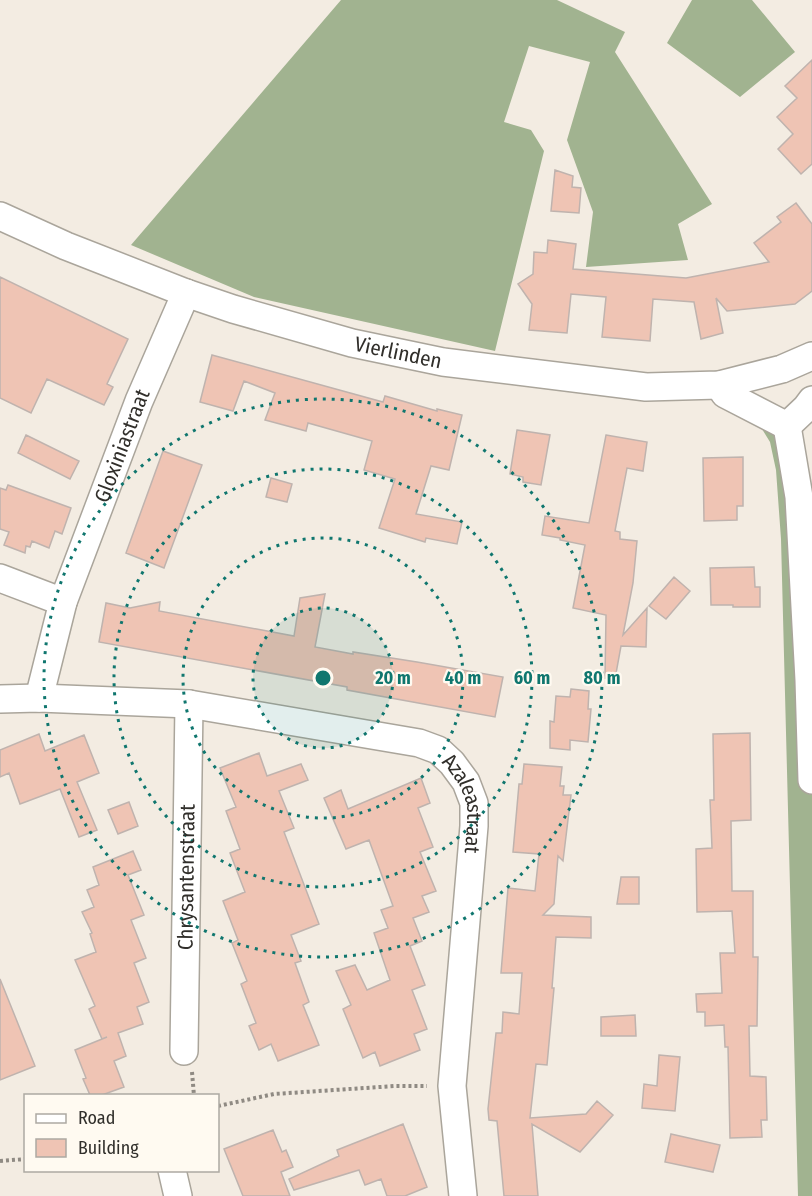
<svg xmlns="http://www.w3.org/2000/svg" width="812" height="1196" font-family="'Fira Sans Condensed',sans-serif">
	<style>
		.forest { fill: #a1b390 }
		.building { fill: #efc4b4; stroke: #bfb3ae; stroke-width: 1.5 }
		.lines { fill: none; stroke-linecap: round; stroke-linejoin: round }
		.minor-casing { stroke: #aaa59b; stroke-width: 30 }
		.path { stroke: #8f8a83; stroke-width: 4; stroke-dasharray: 3 3; stroke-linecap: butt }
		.minor { stroke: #fff; stroke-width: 27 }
		.ring { fill: none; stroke: #0f766e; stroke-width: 3; stroke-dasharray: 3 6 }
		.labels { text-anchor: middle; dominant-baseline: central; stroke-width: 4.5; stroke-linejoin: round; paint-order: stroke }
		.street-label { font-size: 21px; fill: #312f2b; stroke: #fffaf1 }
		.centre { fill: #0f766e; stroke: #fffaf1; stroke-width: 3 }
		.ring-label { font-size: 18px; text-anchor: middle; font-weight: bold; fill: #0f766e; stroke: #fffaf1; stroke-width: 4.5; stroke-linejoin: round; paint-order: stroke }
	</style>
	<rect width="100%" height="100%" fill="#f3ece2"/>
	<path class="forest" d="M341,0h216l68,32 -10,20 97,152 -34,20 10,36 -102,7 7,-55 -26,-72 23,-78 -61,-16 -25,76 27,8 13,21 -49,200 -241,-54 -123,-52z
		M692,0h60l43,52 -55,45 -73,-54z
		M757,421l22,13 33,242v520h-14l-17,-657 -5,-69 -6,-28z"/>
	<path class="building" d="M812,60v104l-11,10 -23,-25 15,-15 -16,-17 20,-19 -12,-12z
		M555,170l18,6 -1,11 9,1 -2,25 -28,-2z
		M796,203l16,21v67l-17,13 -68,7 -11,-13 7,35 -22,6 -7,-37 -41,-3 -3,42 -48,-4 4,-40 -35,-3 -4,39 -38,-3 3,-26 -14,-20 15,-10 1,-22 13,1 1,-13 28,4 -3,25 113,9 83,-16 -15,-19 27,-21 -4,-5z
		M0,277l128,62 -21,45 6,3 -9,18 -57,-26 -16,34 -31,-15z
		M212,355l171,47 2,-6 52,15v-2l25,6 -13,55 -18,-4 -15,48 46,8 -5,22 -31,-6 -1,4 -46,-14 16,-49 -31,-9 8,-29 -64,-18 -2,8 -41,-11 10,-27 -31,-12 -11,30 -33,-9z
		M517,430l33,5 -9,50 -18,-3v-5l-13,-3z
		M26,435l53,26 -9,18 -52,-26z
		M606,435l41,7 -4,29 -16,-3 -12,63 5,1v7l17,2 -4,42 -10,52 24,-27 -1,39 -25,-1 -6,33 -10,-1 1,-63 -33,-7 12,-63 -25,-5v-2l-18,-3 3,-19 44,7z
		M163,451l39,14 -38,103 -38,-15z
		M743,457v49h-6v14l-33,1 -1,-63z
		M271,478l21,6 -5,18 -21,-5z
		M8,485l63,23 -9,26 -7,-3 -6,17 -17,-7 -2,6 -4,-1 -1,7 -21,-8 5,-13 -9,-3v-41l6,2z
		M754,567l1,20h5v20h-27v-2h-22l-1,-37z
		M674,577l16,14 -24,28 -17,-13z
		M325,594l-10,53 38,7v-2l64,10 86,15 -8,40 -148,-27v-3l-248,-45 7,-39 24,5 30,-6 -1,9 135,25 6,-38z
		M571,689l18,2 -1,18h3l-3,33 -18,-2v10l-20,-2v-27l4,1 2,-26 14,1z
		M750,733l1,87 -20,1 1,70h21v66h5l-1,69h-8l1,50 16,1 1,43h-6l1,17 -32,1 -2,-91h-3l-1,-22 -19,1v-14h-8l-1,-18 26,-1 -2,-40h15l-3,-42 -35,1 -1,-63 16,-1 -2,-48h4l-1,-66z
		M39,734l6,17 39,-16 15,38 -22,9 20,48 -18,7 -19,-48 -40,15 -11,-31 -9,4v-27z
		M259,753l8,23 34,-12 7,16 -29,11 15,37 -10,4 35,92 -28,11 10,26 -6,2 14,39 -6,3 16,40 -41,16 -7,-17 -12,6 -10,-24 7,-3 -15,-39 6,-3 -15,-38 6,-3 -15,-39 22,-9 -15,-39 10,-4 -14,-38 10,-4 -16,-39z
		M524,764l38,3 -2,19h4l-1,9h8l-8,66 -5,-5 -4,48 -11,11 48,2v21l-35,-1 -4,51h2l-7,77 -11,-1 -6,54 56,-4 11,-13 16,14 -33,37 -48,-28 6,72h-34l-7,-75 -8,-1 -1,-11 8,-76h6l1,-21 16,2 3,-41h-21l7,-85 27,3 4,-37 -26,-2 6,-68h3z
		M421,778l9,25 -12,5 15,39 -13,5 16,39 -14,5 7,16 -16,6 9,23 -12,5 15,39 -13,5 15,39 -13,5 6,16 -40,16 -5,-14 -12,6 -20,-49 8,-4 -15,-34 19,-6 12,25 23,-10 -16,-47 14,-5 -7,-18 12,-4 -24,-66 -23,9 -22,-51 17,-8 7,19z
		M129,802l9,24 -20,8 -10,-24z
		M133,851l8,19 -13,5 16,40 -13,5 15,38 -12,5 15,39 -12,5 6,17 -25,9 8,23 -12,5 10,26 -22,8h-12l-7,-16 3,-1 -11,-28 32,-13 -5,2 -13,-30 6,-3 -20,-46 21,-8 -6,-18 2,-1 -10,-21 12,-5 -7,-17 12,-5 -6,-18z
		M621,877h18v27h-22z
		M0,979l35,87 -35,14z
		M635,1015l1,21h-35v-19z
		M659,1055l21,2 -5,54 -33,-3 2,-24 13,2z
		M403,1124l24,63 -22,9h-18l-6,-17 -16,6 -6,-15 -65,20 -5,-11 50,-23 -2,-6z
		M273,1130l9,22 4,-2 7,17 -12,5 9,24h-47l-19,-47z
		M671,1134l49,11 -7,27 -48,-10z"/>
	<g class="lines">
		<defs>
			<g id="minor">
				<path id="s1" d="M0,216l66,30 120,47 47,16 119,34 91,19 203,25 73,-2 63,-16 30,-13"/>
				<path d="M719,385l6,9 62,32"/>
				<path d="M787,426l12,71 10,183 3,100"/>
				<path d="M787,426l19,-18 6,-8"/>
				<path d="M0,578l63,24"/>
				<path id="s2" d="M39,698l24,-96 76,-201 47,-108"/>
				<path id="s3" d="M0,699l39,-1 150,6 230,39 19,7 14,13 14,19 8,21v23l-22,260 11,110"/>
				<path id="s4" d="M184,1051l5,-347"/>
				<path d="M172,1170l6,26"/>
			</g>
		</defs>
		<use href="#minor" class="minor-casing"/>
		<path class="path" d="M192,1072l2,24
			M218,1106l56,-12 121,-8h32
			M0,1161l26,-2"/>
		<use href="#minor" class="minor"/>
	</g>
	<circle cx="323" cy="678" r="70" fill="#0f766e" fill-opacity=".12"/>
	<g class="ring">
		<circle cx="323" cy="678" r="70"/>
		<circle cx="323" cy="678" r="140"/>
		<circle cx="323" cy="678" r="209"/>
		<circle cx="323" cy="678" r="279"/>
	</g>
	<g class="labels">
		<g class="street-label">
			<text stroke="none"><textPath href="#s1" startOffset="422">Vierlinden</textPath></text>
			<text stroke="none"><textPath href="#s2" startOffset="266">Gloxiniastraat</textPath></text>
			<text stroke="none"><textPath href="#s3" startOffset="506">Azaleastraat</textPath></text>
			<text stroke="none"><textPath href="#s4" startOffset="174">Chrysantenstraat</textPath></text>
		</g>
	</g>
	<circle cx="323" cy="678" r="9" class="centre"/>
	<g class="ring-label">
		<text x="393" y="684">20 m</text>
		<text x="463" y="684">40 m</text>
		<text x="532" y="684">60 m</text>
		<text x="602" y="684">80 m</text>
	</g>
	<rect x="24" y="1094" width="195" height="78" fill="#fffaf1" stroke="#ada9a2" stroke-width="1.5"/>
	<rect x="36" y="1114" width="30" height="9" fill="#ffffff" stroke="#ada9a2" stroke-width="1.5"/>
	<text x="78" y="1124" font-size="18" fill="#312f2b">Road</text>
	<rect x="36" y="1139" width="30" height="18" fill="#efc4b4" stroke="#ada9a2" stroke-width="1.5"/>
	<text x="78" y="1154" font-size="18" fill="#312f2b">Building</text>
</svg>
